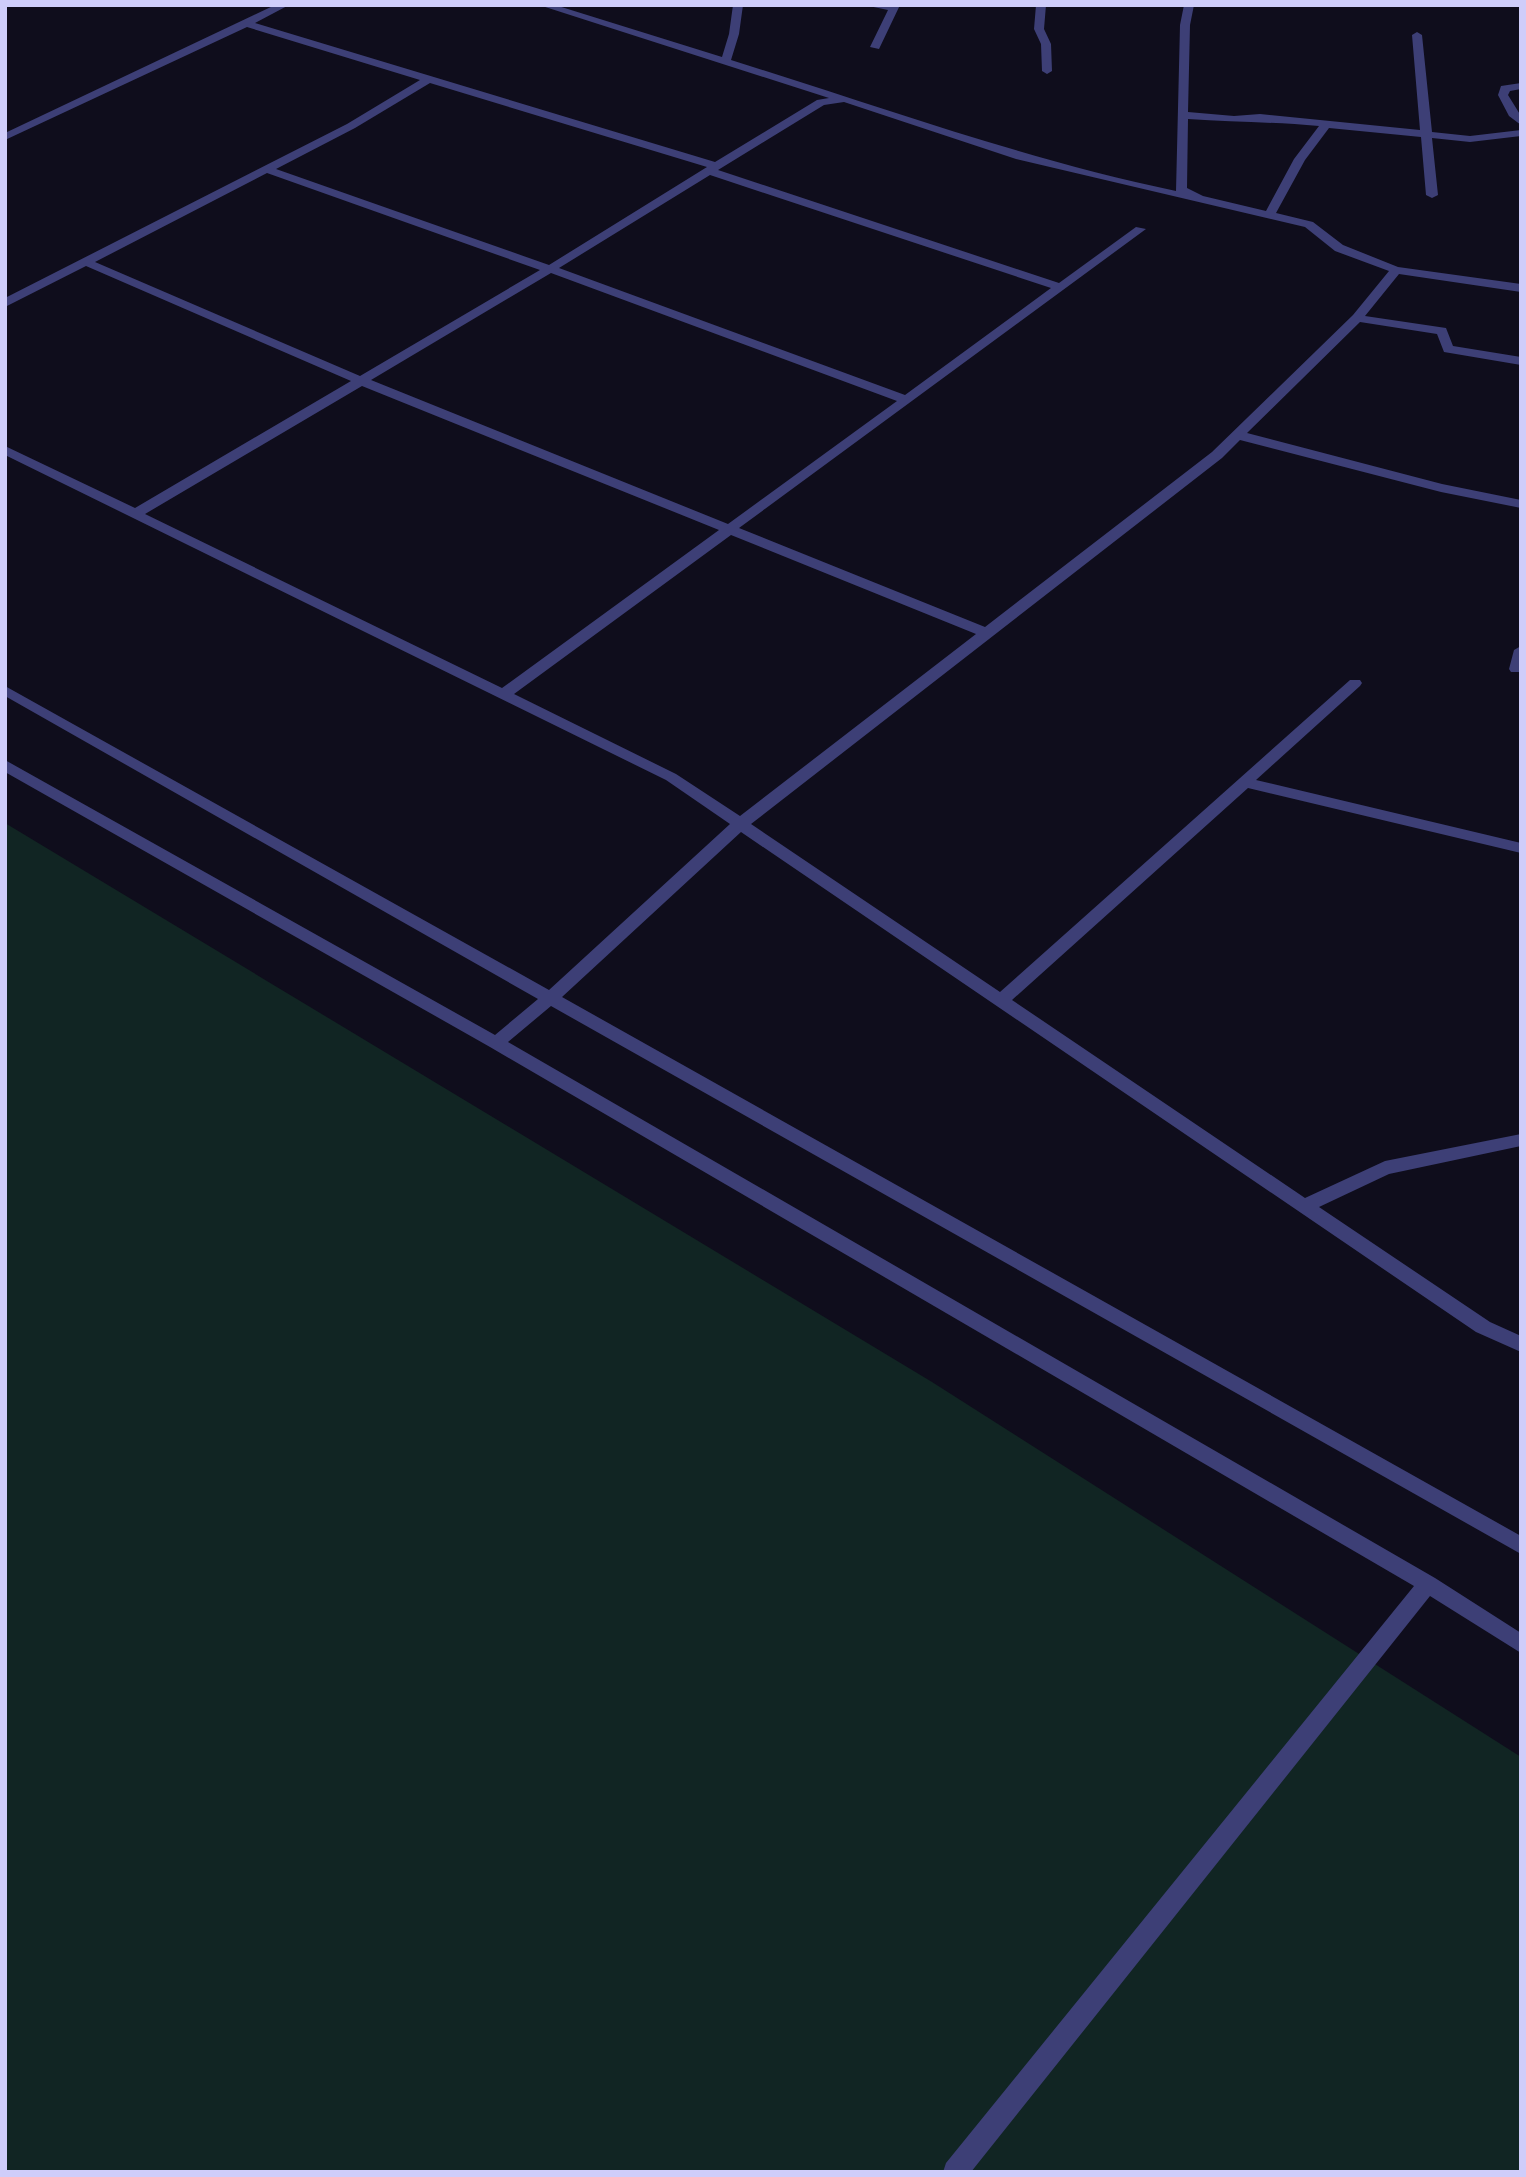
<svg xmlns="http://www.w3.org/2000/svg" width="1526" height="2177" font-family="'Sofia Sans Condensed',sans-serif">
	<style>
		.green { fill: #112523 }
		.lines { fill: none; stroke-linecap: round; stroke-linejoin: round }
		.minor { fill: #3d3f76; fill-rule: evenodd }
	</style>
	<rect width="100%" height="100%" fill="#0f0d1c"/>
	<path class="green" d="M5,823l927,559 589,375v415h-1516z"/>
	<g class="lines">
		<path class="minor" d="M275,5h14l-34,18 460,139 102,-62 12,-2 -290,-93h16l167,52 7,-23 4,-29h10l-4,29 -8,26c148,46 292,99 445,131l4,-166 4,-20h10l-4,20 -2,87 46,4 26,-2 160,16 -8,-95 5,-3 5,3 10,97 38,4 51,-6v6l-51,6 -38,-4 6,57 -6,3 -6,-3 -5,-58 -92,-9 -24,32 -29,53 37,9 30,23 55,22 123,17v8l-122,-18 -34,42 81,12 7,18 68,11v8l-77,-13 -7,-18 -77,-12 -113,111 195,51 79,16v8l-80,-16 -201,-52 -18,18 -471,366 249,168 350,-312h10l2,3 -2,3 -104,94 265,63v10l-273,-65 -236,212 293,198 80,-37 136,-27v12l-132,28 -70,33 171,115 31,14v16l-45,-20 -735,-500 -179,165 959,539v18l-970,-548 -43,36 927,536 86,55v20l-91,-57 -459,576h-28l3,-9 468,-577 -924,-539 -485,-275v-12l490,275 43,-36 -533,-303v-10l544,304 181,-166 -64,-44 -661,-325v-9l130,62 216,-127 -265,-115 -81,41v-9l342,-174 73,-44 -173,-53 -242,113v-7zM430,83l277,84 -158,98 -273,-96 79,-41zM844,102l172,57 289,68 30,24 54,20 -36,44 -141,137 -227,175 -246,-99 407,-299 -10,-2 -77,56 -341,-113 106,-65zM1188,119c44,3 87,3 131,7l-25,33 -28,52 -63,-15 -16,-8zM267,173l273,97 -180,106 -265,-114zM710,175l341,113 -146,107 -346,-127zM551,273l346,128 -169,123 -357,-144zM362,386l357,144 -217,158 -357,-174zM731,535l245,99 -236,182 -64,-42 -162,-80z
			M864,5h36l-21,44 -9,-2 18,-37z
			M1036,5h10l-2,24 7,15 1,27 -5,3 -5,-3 -1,-27 -7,-15z
			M1521,83v6l-11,2 -2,4 13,21v9l-12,-9 -11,-21 3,-9z
			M1521,646v26h-10l-2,-3 5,-19z"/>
	</g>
	<rect width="1526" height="2177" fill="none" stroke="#cfcdfa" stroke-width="14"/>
</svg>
